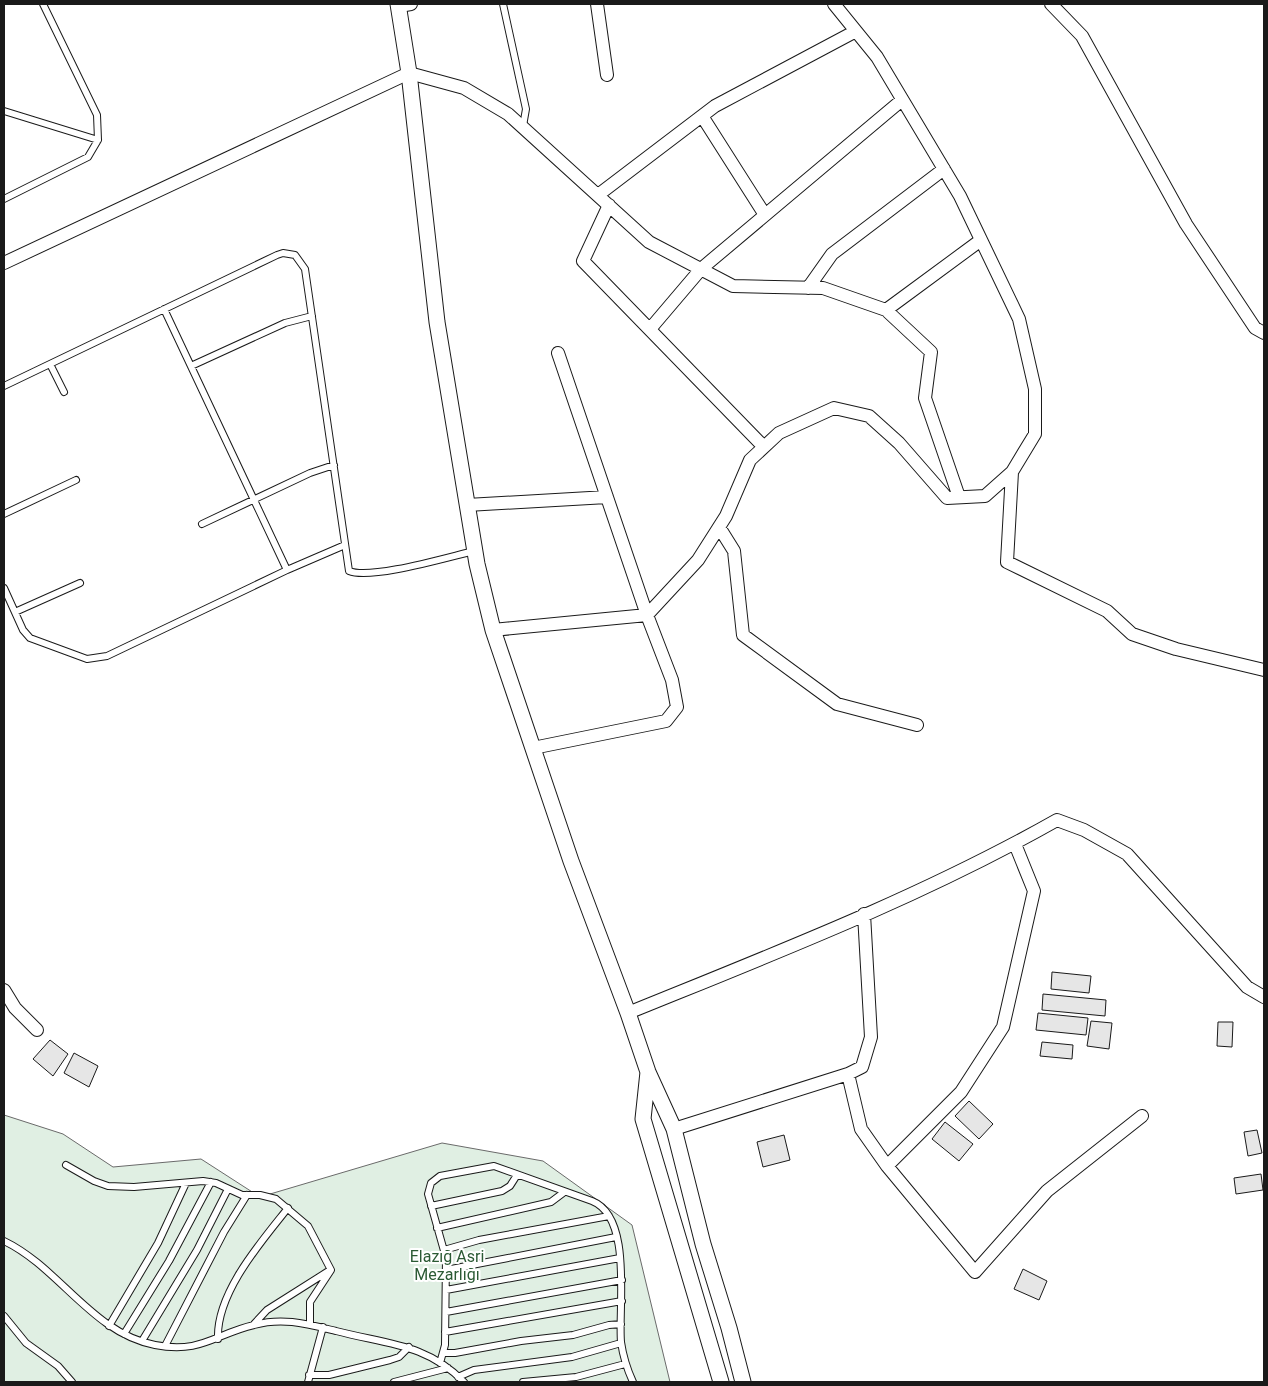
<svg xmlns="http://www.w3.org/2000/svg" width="1268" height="1386" font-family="Roboto,sans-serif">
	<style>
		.green { fill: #e0efe3; stroke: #6a6a6a }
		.building { fill: #e6e6e6; stroke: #1a1a1a }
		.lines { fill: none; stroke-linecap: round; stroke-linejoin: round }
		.service-casing { stroke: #1a1a1a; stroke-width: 8 }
		.minor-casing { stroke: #1a1a1a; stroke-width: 14 }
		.tertiary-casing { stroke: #1a1a1a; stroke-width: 17 }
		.service { stroke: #fff; stroke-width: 6 }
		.minor { stroke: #fff; stroke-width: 12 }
		.tertiary { stroke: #fff; stroke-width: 15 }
		.labels { text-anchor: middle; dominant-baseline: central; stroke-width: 4; stroke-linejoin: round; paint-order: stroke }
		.park-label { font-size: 16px; fill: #2b5a34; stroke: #fff }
	</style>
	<rect width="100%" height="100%" fill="#fff"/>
	<path class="green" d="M4,1115l59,19 50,33 88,-8 59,38 182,-54 101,18 89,64 38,157h-666z"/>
	<path class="building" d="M1052,972l39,4 -2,17 -38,-4z
		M1043,994l63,6 -1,16 -63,-6z
		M1038,1013l50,5 -2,17 -50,-5z
		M1091,1021l21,2 -3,26 -22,-3z
		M1218,1022h15l-1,25 -15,-1z
		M50,1040l18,14 -15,22 -20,-17z
		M1042,1042l31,3 -1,14 -32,-3z
		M74,1053l24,13 -9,21 -25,-14z
		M969,1101l24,23 -14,15 -24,-23z
		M945,1122l28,22 -14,17 -27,-22z
		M1257,1130l5,23 -14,3 -4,-24z
		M784,1135l6,25 -27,7 -6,-25z
		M1261,1174l2,16 -27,4 -2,-16z
		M1023,1269l24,12 -8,19 -25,-11z"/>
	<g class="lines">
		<defs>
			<path id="service" d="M503,4l23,105 -3,17
				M4,111l94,29
				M4,199l84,-42 10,-17 -1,-25 -54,-111
				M164,309l123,261
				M50,364l14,28
				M191,366l94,-43 27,-7
				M4,386l273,-131 6,-2 12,2 10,14 44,302c22,9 99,-14 125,-20
				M4,514l72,-34
				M202,524l108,-51 24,-8
				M4,588l19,42 7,8 57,21 20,-3 180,-86 58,-25
				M15,612l65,-29
				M66,1165l28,16 14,5 26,1 69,-6 13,2 26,12h18l16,4 32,27 23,44 -21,32v21
				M431,1206l71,-15 8,-5 7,-11
				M437,1228l114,-26 12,-9
				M4,1241c56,27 88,92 151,104 46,9 60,-11 99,-20 29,-8 53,-1 82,6 49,13 90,12 128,51
				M444,1250l35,-10 130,-24
				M446,1270l170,-33
				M446,1290l174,-32
				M446,1312l176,-32
				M4,1316l22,27 32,23 14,16
				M254,1324l13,-14 60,-38
				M109,1326l49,-83 28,-60
				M445,1332l177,-31
				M124,1334l45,-73 42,-79
				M218,1339c-2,-46 43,-97 70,-131
				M142,1341l55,-91 31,-61
				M165,1346l59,-114 23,-37
				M443,1353h12l66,-12 52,-6 36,-10 12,-1
				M440,1363l5,-18 1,-87 -18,-64 3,-11 9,-7 54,-10 98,35c41,16 26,106 29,141 2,14 6,27 12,40
				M309,1375h20l61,-15 9,-3 10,-10
				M458,1377l16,-7 98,-13 49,-14
				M308,1382l15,-55
				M394,1382l54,-14
				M523,1382l53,-5 49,-13"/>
			<path id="minor" d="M597,4l10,71
				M1051,4l31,32 104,188 69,104 9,5
				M399,6l12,-2
				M702,116l63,99
				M598,195l117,-89 141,-75
				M609,205l-26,56 181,186
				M4,263l405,-190 55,15 44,26 141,128 84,44 90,2 63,22 45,42 -6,46 34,99
				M808,288l24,-34 112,-85
				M886,310l95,-70
				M650,329l51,-60 201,-169
				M1012,472l-5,90 100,49 25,23 44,15 88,21
				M467,505l140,-8
				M719,527l15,24 9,84 94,69 80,21
				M493,630l154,-15 51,-55 28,-44 24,-56 29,-27 55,-25 35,8 30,27 48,55 38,-2 27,-24 23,-38v-45l-16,-70 -59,-123 -83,-139 -43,-53
				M533,748l133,-27 11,-14 -5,-27 -25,-65 -89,-262
				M4,990l11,18 22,22
				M628,1013c145,-59 293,-116 429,-193l27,10 43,24 120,133 17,10
				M848,1074l13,55 26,37 88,106 72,-81 95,-75
				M674,1129l174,-55 14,-7 9,-30 -7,-123
				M887,1166l74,-74 42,-65 31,-136 -19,-47"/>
			<path id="tertiary" d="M398,4l11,69 28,249 40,242 16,66 78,231 57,152 20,59 26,57 29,115 26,84 14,54
				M648,1072l-5,47 78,263"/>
		</defs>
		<use href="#service" class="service-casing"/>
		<use href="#minor" class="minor-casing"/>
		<use href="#tertiary" class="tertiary-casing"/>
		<use href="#service" class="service"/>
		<use href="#minor" class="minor"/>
		<use href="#tertiary" class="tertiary"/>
	</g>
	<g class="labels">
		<g class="park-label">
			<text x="447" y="1256">Elazığ Asri<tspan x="447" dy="18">Mezarlığı</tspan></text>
		</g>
	</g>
	<rect width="1268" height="1386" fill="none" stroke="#1a1a1a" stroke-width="10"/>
</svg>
